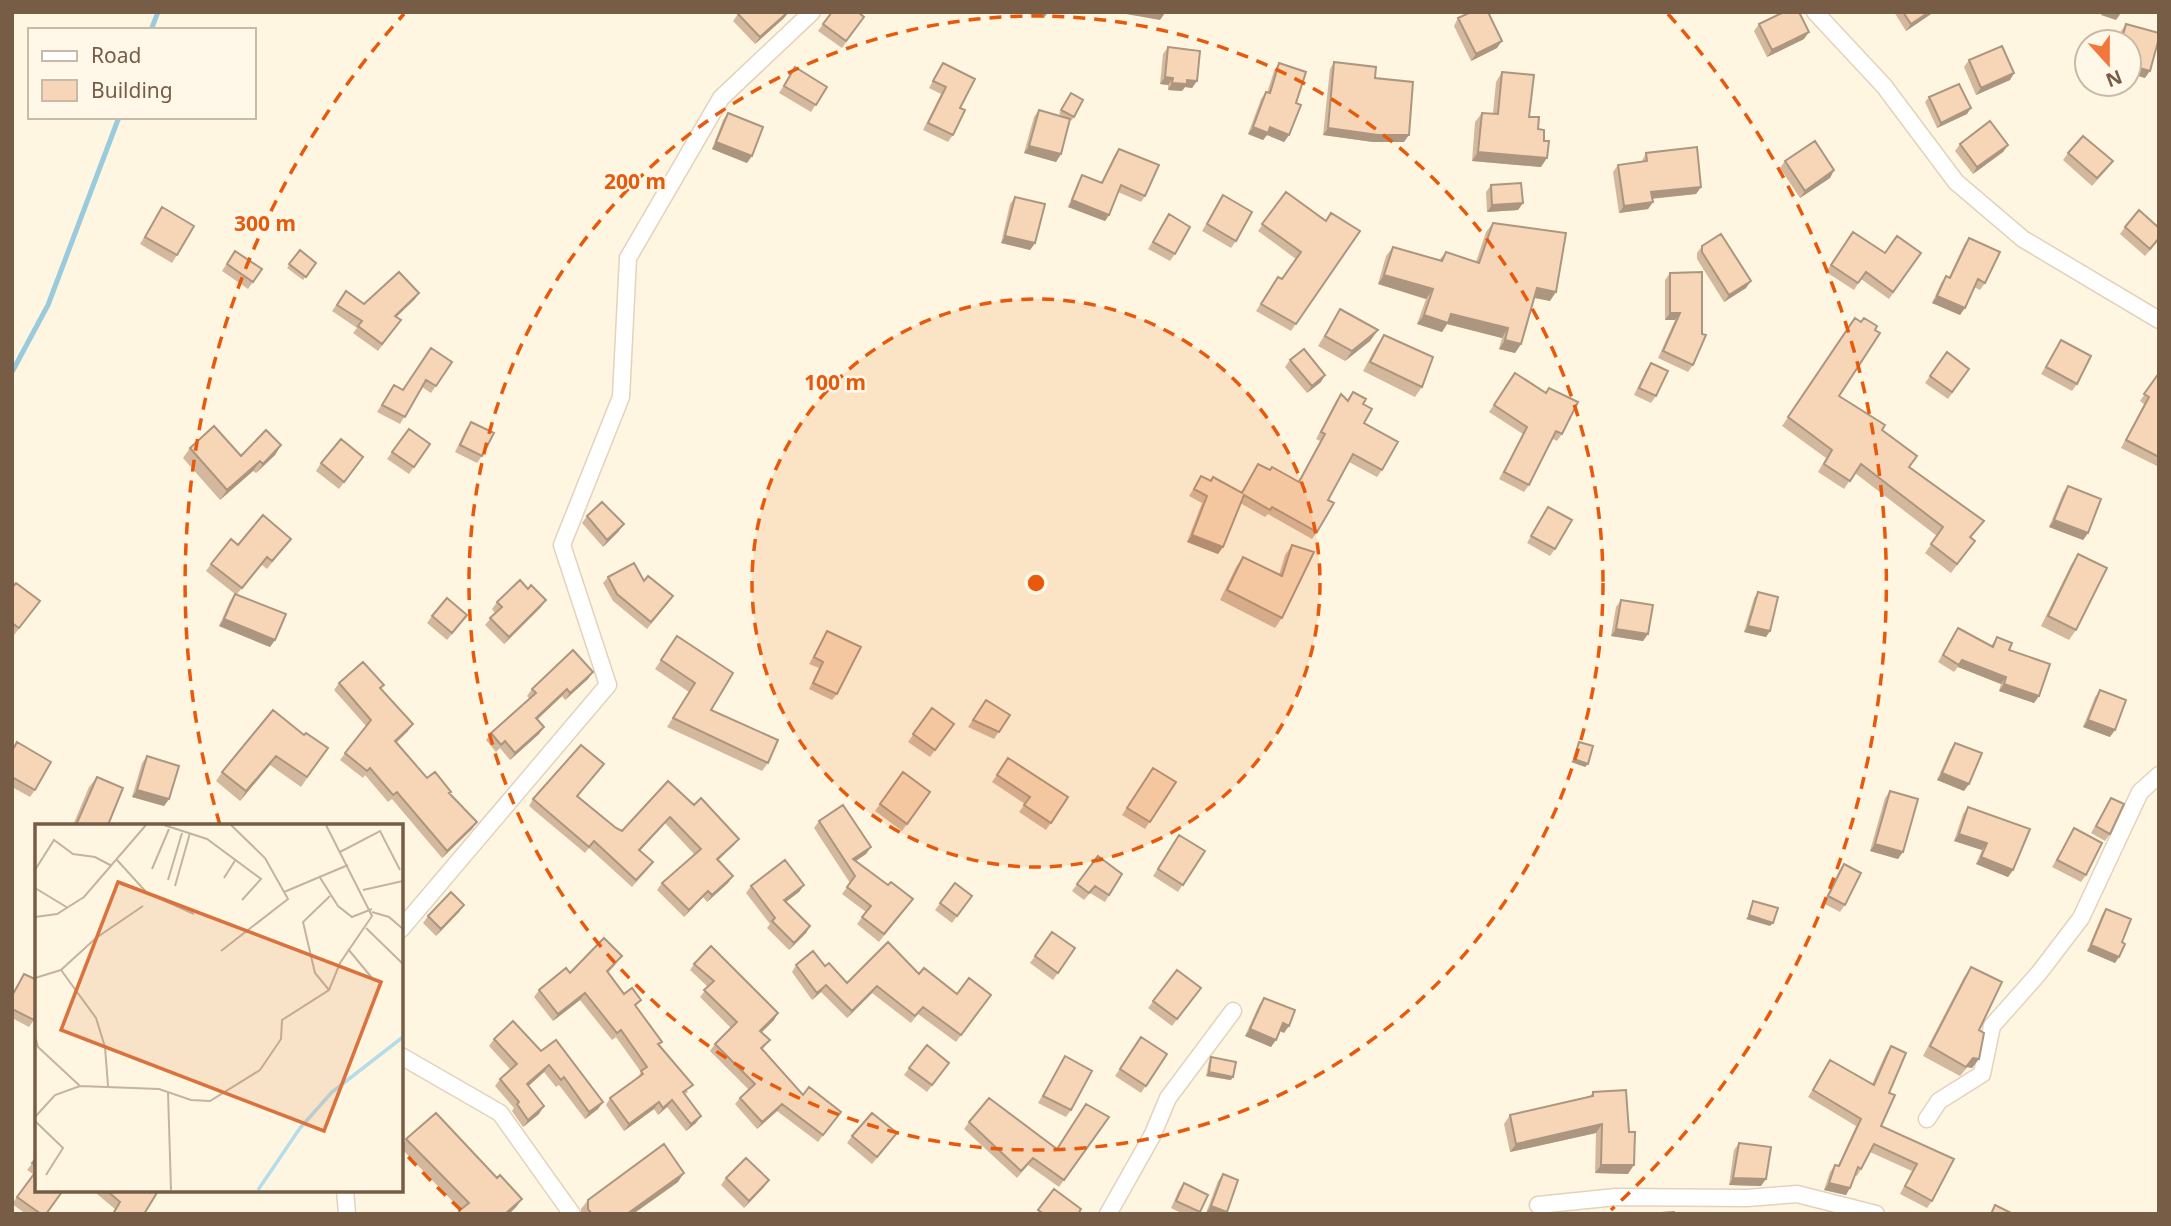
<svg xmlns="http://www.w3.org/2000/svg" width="2171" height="1226" font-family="'Noto Sans',sans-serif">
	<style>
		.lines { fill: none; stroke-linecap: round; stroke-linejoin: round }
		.stream { stroke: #99cbdc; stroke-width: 5 }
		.minor-casing { stroke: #e3d2bc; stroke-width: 19 }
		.minor { stroke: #fff; stroke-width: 16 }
		.wall { fill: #d4b89d }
		.shaded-wall { fill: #ac967f }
		.building { fill: #f6d6b6; stroke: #ac967f; stroke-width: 2 }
		.ring { fill: none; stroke: #e8590c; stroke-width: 3.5; stroke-dasharray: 12 9 }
		.inset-river { fill: none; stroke: #b4dce9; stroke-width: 3.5 }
		.inset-road { fill: none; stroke: #c4b39e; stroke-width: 2 }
		.view { fill: #da723d; fill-opacity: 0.15; stroke: #da723d; stroke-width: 3.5 }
		.inset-edge { fill: none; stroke: #775c46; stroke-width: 3.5 }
		.centre { fill: #e8590c; stroke: #fff8e9; stroke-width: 3.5 }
		.ring-label { font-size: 21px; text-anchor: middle; font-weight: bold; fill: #e8590c; stroke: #fff8e9; stroke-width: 5; stroke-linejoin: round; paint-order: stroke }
	</style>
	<rect width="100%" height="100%" fill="#fef6e1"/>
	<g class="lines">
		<path class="stream" d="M151,30l7,-18
			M12,372l36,-67 71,-188"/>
		<defs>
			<path id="minor" d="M1815,12l69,74 72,96 67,57 136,81
				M401,929l207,-244 -46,-140 59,-148 7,-139 93,-160 91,-86
				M401,1056l99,57 72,101
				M1927,1119l12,-18 43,-27 10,-48 47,-53 42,-55 59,-126 19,-17
				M345,1189l2,25
				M1538,1205l78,-8 131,1 50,-4 79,20
				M1108,1214l44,-78 16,-38 65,-87"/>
		</defs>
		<use href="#minor" class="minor-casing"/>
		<use href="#minor" class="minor"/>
	</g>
	<path class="wall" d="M832,12l32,5 -22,31 -24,-17z
		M1894,12h40l-28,19z
		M738,14l46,4 -29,26 -22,-23z
		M1458,18l39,30 -26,13 -17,-35z
		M1759,24l45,15 -37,18 -13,-26z
		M2126,24l19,54 -16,-5v-31h-11l3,-11z
		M1168,47l29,34 -5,7 -7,-1 -3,4 -14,-1v-5l-8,-1 3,-30z
		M1969,60l45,13 -4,7 -34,15 -12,-28z
		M1334,62l41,16 29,64h-31l-50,-7 7,-66z
		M943,63l10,72 -5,7 -25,-12 18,-36 -12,-6z
		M1279,63l17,40 -7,32 -5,7 -17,-7 -4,5 -15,-6 13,-35 5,-7 1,1 7,-22z
		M795,67l32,20 -16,25 -32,-19z
		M1502,72l36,57 6,12 -3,26 -69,-6 3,-39 7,-9h11l3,-31z
		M1068,97l6,20 -3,4 -1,-1 -9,34 -5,8 -32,-9 10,-36 5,-7 27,8 -7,-4z
		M1929,97l38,17 -30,14 -12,-26z
		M728,113l19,50 -35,-14 11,-29z
		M1960,144l48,1 -5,7 -30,22 -18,-23z
		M1119,149l26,47 -4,6 -23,-10 -9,23 -4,6 -37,-14 10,-25 4,-7 19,8 13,-27z
		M1646,153l55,34 -5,7 -44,5 1,3 -5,7 -29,4 -6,-41 5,-7 24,-4z
		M2068,153l40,15 -16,18 -29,-26z
		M1785,161l49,9 -4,8 -30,20 -20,-30z
		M1491,185l32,18 -5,7 -31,2 -1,-20z
		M1286,192l40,29 34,10 -69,100 -35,-20 22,-34 4,2 14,-20 -38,-28z
		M1223,195l13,46 -5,7 -29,-17z
		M1015,197l20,46 -5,7 -29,-7 9,-39z
		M162,207l15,48 -5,8 -32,-19z
		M1169,214l6,40 -5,7 -22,-12z
		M1493,223l57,78 -16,-3 -13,46 -6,9 -16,-4 3,-11 -55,-14 -5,8 -25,-8 9,-25 -48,-15 8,-28 7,-9 46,13 7,-8 30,10 10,-30z
		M2125,227l34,13 -14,16 -25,-22z
		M1853,232l32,21h36l-32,46 -28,-20 -7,11 -28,-18z
		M1969,238l16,45 -5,7 -6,-3 -14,28 -28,-12 9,-20 5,-7 3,1 15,-32z
		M1702,246l44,42 -22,14 -27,-43v-6z
		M300,250l16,13 -13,17 -16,-12z
		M235,251l27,18 -14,20 -26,-18z
		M1670,273l23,92 -5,7 -30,-14 17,-38h-10v-40z
		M346,291l18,13 51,-5 -19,18 5,3 -23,31 -25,-18 4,-5 -25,-17z
		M1340,309l38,21 -8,11 -25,20 -27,-15z
		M1855,318l-16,78 43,34 28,37 74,54 -13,17 4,3 -24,32 -26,-20 12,-17 -82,-63 -11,16 -26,-17 8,-14 -44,-32z
		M1384,335l38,52 -7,10 -52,-26 14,-26z
		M2061,340l16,44 -5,7 -31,-17z
		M1947,352l22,17 -21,30 -23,-16z
		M1290,360l31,22 -14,11 -22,-26z
		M452,362l-21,31 -9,-6 -22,37 -23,-12 17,-27 9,4z
		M1651,363l5,33 -5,7 -17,-8 12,-25z
		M1515,373l47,61 -5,7 -4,-2 -24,46 -5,7 -25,-13 24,-45 -34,-22z
		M2159,373v94l-38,-19 23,-44 -4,-3z
		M1353,392l10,12 1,19 18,47 -5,7 -28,-15 -21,38 -11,32 -5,7 -44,-25 -3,3 -25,-14 -17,44 -5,7 -31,-12 15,-39 -13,-7 12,-20 9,5 31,11 17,-28 12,6 28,12 22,-41 -4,-2 20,-38 5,-7 6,6z
		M471,422l11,34 -5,7 -22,-11 11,-23z
		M409,429l21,15 -21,30 -22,-15z
		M281,445l-6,10 -19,18 -3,-2 -33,29 -37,-42 7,-10 51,8z
		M321,463l37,1 -19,25 -23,-18z
		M2068,486l20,47 -5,7 -34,-13 14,-34z
		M1548,507l7,42 -5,7 -23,-13z
		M587,516l32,15 -16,16 -21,-24z
		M291,539l-24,30 -5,-4 -25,29 38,46 -5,7 -51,-21 11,-25 5,-7 -29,-23 5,-7 27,-19z
		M1292,545l-10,73 -7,10 -55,-28 16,-33 7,-10 36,18 6,-20z
		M2078,554l-2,76 -7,10 -28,-14 30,-61z
		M608,577l36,4 25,21 -22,27 -34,-28 -10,-18z
		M12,588l23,20 -21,27 -2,-1z
		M1758,592l12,39 -4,6 -22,-5 10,-34z
		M1621,600l27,34 -5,7 -32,-5 5,-29z
		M497,602l44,5 -37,37 -19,-19 10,-12 -3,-4z
		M432,616l30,6 -15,18 -20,-17z
		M1958,628l33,18 6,-9 12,13 30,46 -5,7 -35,-12 2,-7 -43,-17 -4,5 -16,-10z
		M827,631l10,63 -5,6 -23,-11 10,-21 -10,-4z
		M677,636l34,74 57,53 -6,8 -95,-44 22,-35 -34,-23z
		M593,672l-5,7 -23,21 -3,-4 -25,24 7,7 -5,7 -29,26 -10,-12 -4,4 -10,-12 5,-7 39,-34 -3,-3 5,-7z
		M339,683l42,6 27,42 -12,12 31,35 23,16 27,28 -5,7 -30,29 -50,-59 -4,3 -23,-27 -2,3 -23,-18 26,-34 -32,-36z
		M2100,690l10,47 -27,-10 12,-30z
		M986,700l24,15 -16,24 -26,-12z
		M932,708l22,16 -24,33 -22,-15z
		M304,735l24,13 -27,39 -31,-22 -30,36 -24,-20 6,-9z
		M17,742l18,48 -5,7 -18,-10v-38z
		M1955,743l9,48 -27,-11 13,-30z
		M147,756l22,43 -5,7 -32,-9 10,-34z
		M1008,758l60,39 -22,33 -27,-18 6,-8 -33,-22z
		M604,764l-26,32 38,32 6,3 46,-50 66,64 -16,15 15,16 -5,7 -21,19 -4,-5 -19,20 -27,-27 5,-7 33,-28 -30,-32 -25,28 8,18 -16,18 -43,-39 -4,5 -56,-47 4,-7z
		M1153,768l23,14 -31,47 -23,-14z
		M903,772l27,20 -28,39 -27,-20z
		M97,777l11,48h-35l16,-38z
		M1890,791l8,68 -28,-8 15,-53z
		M2111,798l-1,36 -5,7 -14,-8z
		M1968,807l45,63 -5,7 -32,-13 6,-14 -28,-9 9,-27z
		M819,821l52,26 -5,7 -10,7 52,45 -29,36 -22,-18 9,-12 -24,-18 8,-11 -36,-55z
		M2074,828l12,47 -5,7 -29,-15z
		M1179,835l26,16 -27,41 -25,-16z
		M1098,856l24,18 -17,28 -15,-9 -6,7 -12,-9z
		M1844,864l1,41 -5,7 -17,-9 16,-32z
		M955,883l17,13 -20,27 -17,-13z
		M804,885l-5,7 -13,10 24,24 -4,7 -17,17 -22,-22 3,-4 -24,-31 5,-7z
		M464,905l-5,7 -23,24 -13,-13 5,-7z
		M2106,909l16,33 -3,15 -4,6 -28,-12 15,-36z
		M1052,932l23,16 -22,32 -23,-17z
		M617,963l-9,10 28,34 26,35 -3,3 29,47 -3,2 11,29 -10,8 -19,-24 -9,8 -4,-6 -30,22 -18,-26 4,-7 27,-19 4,-7 -25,-35 -4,3 -32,-40 -27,21 -19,-24 5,-7 31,-17z
		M694,964l80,56 -13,12 9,8 -8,10 41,45 38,17 -23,30 -41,-31 -20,18 -22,-25 5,-6 9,-8 -39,-39 5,-7 16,-16 -31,-31 8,-10 -18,-17z
		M796,965l29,1 22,17 72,-9 38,20 34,1 -35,47 -38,-28 -7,9 -39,-30 -25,25 -26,-26 -9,8 -20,-28z
		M1971,967l8,92 -7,9 -5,-1 -7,9 -37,-20 41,-79z
		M1177,970l24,18 -29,38 -24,-18z
		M24,974l10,46 -5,7 -17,-9v-24z
		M1264,998l20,35 -4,-2 -9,16 -26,-11 14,-31z
		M1141,1037l26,17 -26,39 -26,-17z
		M494,1039l47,12 62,51 -5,7 -13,10 -26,-34 -3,2 -12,-15 -16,14 11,28 -16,13 -11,-16 2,-3 -19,-22 5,-7 11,-9 -22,-24z
		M1891,1046l-2,47 -8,33 73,33 -22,42 -5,7 -27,-14 12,-23 -42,-19 -9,17 -4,7 -2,-1 -9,20 -22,-5 6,-18 5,-7 3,1 18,-40 -48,-29 22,-37 42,24 14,-31z
		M1065,1056l6,54 -5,7 -28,-14z
		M1211,1057l20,23 -25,-4 3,-15z
		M949,1063l-22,29 -23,-17 5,-7z
		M1593,1092l36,40 -1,42 -33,-1 1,-40 -86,19 -6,-28 6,-9 80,-19z
		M1109,1117l-50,70 -31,-22 -11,13 -53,-49 5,-7 88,27z
		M897,1133l-25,31 -25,-21 5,-7z
		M406,1139l116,60 -6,8 -7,7h-51l3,-4 -60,-62z
		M1739,1143l22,43 -32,-1 5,-35z
		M37,1157v32l9,25h-20l-14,-10 21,-30 -6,-4z
		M1223,1174l15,6 -32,33 12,-32z
		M726,1178l38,9 -20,21 -23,-23z
		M678,1182l-45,32h-52v-5l7,-9z
		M1184,1183l24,12 -9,19h-16l-12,-6 8,-18z
		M91,1189h64l-11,25h-32l3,-5z"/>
	<path class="shaded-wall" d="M789,12l-5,6 -29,26 5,-7z
		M1022,12h26l-4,6z
		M1128,12h32l5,1 -5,7 -34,-6z
		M1929,12h5l-28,19 5,-7z
		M2103,12h16l2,1 -5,7 -15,-5z
		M1809,32l-5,7 -37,18 5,-7z
		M1502,41l-5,7 -26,13 5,-7z
		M2129,65l21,6 -5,7 -16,-5z
		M2014,73l-4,7 -34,15 5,-7z
		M1165,77l8,1 -5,7 -8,-1z
		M1187,80l10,1 -5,7 -7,-1 -3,4 -14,-1 4,-7z
		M1971,108l-4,6 -30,14 4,-5z
		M1253,127h17l19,8 -5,7 -17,-7 -4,5 -15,-6z
		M1328,128l81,7 -5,7h-31l-50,-7z
		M716,142l36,14 -5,7 -35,-14z
		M2008,145l-5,7 -30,22 4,-7z
		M1029,146l32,8 -5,8 -32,-9z
		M1478,152l69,6 -6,9 -69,-6z
		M1834,170l-4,8 -30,20 5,-7z
		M1701,187l-5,7 -50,5 5,-7z
		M1072,200l37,15 -4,6 -37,-14z
		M1653,202l-5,7 -29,4 5,-7z
		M1523,203l-5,7 -31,2 5,-7z
		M1005,236l30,7 -5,7 -29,-7z
		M1384,275l49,14 -7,10 -48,-15z
		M1751,281l-5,7 -22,14 5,-7z
		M1537,288l19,4 -6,9 -19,-4z
		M419,293l-4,6 -25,24 5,-7z
		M1937,296l28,12 -5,7 -28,-12z
		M1670,313h10l-5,7h-10z
		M1451,314l57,14 -6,10 -55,-14 -5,8 -25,-8 7,-9z
		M1378,330l-8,11 -25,20 7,-10z
		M1505,340l16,4 -6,9 -16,-4z
		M1325,375l-4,7 -14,11 5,-7z
		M281,445l-6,10 -19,18 7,-9z
		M260,461l-7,10 -33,29 7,-10z
		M2054,520l34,13 -5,7 -34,-13z
		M624,524l-5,7 -16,16 4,-7z
		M1192,535l31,12 -5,7 -31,-12z
		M546,600l-5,7 -37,37 5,-7z
		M224,619l51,21 -5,7 -51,-21z
		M1748,626l22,5 -4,6 -22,-5z
		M1616,629l32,5 -5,7 -32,-5z
		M1962,660l44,17 -5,7 -43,-17z
		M593,672l-5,7 -23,21 5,-7z
		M2004,684l35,12 -5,7 -35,-12z
		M567,689l-5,7 -31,29 5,-7z
		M2088,720l27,10 -5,7 -27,-10z
		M413,724l-5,7 -18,17 5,-7z
		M544,727l-5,7 -29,26 5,-7z
		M276,756l-6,9 -30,36 6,-10z
		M1574,759l14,5 -3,3 -14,-5z
		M1942,773l27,11 -5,7 -27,-11z
		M137,790l32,9 -5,7 -32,-9z
		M670,817l-5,6 -31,34 5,-7z
		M477,822l-5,7 -30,29 5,-7z
		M1959,834l28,9 -5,7 -28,-9z
		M739,839l-5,6 -22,21 5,-7z
		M1875,844l28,8 -5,7 -28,-8z
		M871,847l-5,7 -18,12 5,-7z
		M1981,857l32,13 -5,7 -32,-13z
		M733,876l-5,7 -21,19 5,-7z
		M804,885l-5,7 -20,15 5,-7z
		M708,891l-5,6 -19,20 5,-7z
		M464,905l-5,7 -23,24 5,-7z
		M1749,915l24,8 -3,3 -24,-7z
		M810,926l-4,7 -17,17 5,-7z
		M2091,945l28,12 -4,6 -28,-12z
		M826,985l-5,7 -9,8 5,-7z
		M877,986l-5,7 -25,25 5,-7z
		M585,993l-5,7 -27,21 5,-7z
		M778,1013l-4,7 -18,18 4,-7z
		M1283,1023l6,3 -5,7 -6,-3z
		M1250,1029l26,11 -5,7 -26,-11z
		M1973,1058l6,1 -7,9 -5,-1 -7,9z
		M549,1065l-5,7 -22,20 5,-8z
		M1209,1072l24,5 -2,3 -25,-4z
		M672,1100l-5,7 -9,8 5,-7z
		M603,1102l-5,7 -13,10 4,-7z
		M659,1102l-5,7 -30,22 5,-7z
		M782,1104l-5,7 -20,18 5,-7z
		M544,1106l-5,8 -16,13 5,-7z
		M701,1116l-5,7 -10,8 5,-7z
		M1602,1124l-6,9 -86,19 6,-8z
		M1601,1165h33l-6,9 -33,-1z
		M684,1173l-6,9 -45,32h-6z
		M1733,1178l33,1 -5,7 -32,-1z
		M769,1180l-5,7 -20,21 5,-7z
		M1829,1183l21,5 -4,7 -22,-5z
		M522,1199l-6,8 -7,7h-4z
		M1211,1206l16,6 -2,2 -19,-1z"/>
	<path class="building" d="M739,12h49l-28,25 -22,-23z
		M832,12h26l6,5 -18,24 -23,-17z
		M1471,12h17l14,29 -26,13 -18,-36z
		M1784,12h15l10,20 -37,18 -13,-26z
		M1903,12h26l-18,12z
		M2126,24l33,9v5l-9,33 -21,-6v-23h-8z
		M2002,46l12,27 -33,15 -12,-28z
		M1168,47l32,4 -3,30 -10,-1v4l-15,-1 1,-5 -8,-1z
		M1334,62l42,5 -1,11 38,4 -4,53h-31l-50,-7z
		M943,63l32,16 -15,29 5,2 -12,25 -25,-12 18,-36 -13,-6z
		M1279,63l27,9 -10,31 5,2 -12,30 -19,-8 -2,6 -15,-6 13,-35 4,1z
		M795,67l32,20 -11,18 -32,-19z
		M1502,72l32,3 -5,42h10l-1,12 6,1v11h5l-2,17 -69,-6 4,-39 16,1z
		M1959,84l12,24 -30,15 -12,-26z
		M1071,93l12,7 -9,17 -13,-7z
		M1039,110l31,9 -9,35 -32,-8z
		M728,113l35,14 -11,29 -36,-14z
		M1990,121l18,24 -31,22 -17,-23z
		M2083,136l30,25 -16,17 -29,-25z
		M1815,141l19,29 -29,21 -20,-30z
		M1697,147l4,40 -50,5 2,10 -29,4 -6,-41 29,-4 -1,-8z
		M1119,149l40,16 -14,31 -24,-11 -12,30 -37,-15 10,-25 20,8z
		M1521,183l2,20 -31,2 -1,-20z
		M1286,192l40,29 5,-8 29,18 -64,93 -35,-20 17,-27 4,2 19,-27 -39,-28z
		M1223,195l29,17 -16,29 -29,-17z
		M1015,197l30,7 -10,39 -30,-7z
		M162,207l32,19 -17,29 -32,-18z
		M2139,210l20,18v10l-9,11 -25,-22z
		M1169,214l21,13 -15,27 -22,-12z
		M1493,223l73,10 -10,59 -19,-4 -16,56 -16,-4 3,-12 -57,-14 -3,9 -24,-8 9,-26 -49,-14 9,-28 49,14 4,-9 33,11z
		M1853,232l32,21 12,-17 24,17 -28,39 -27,-20 -8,11 -27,-18z
		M1721,234l30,47 -22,14 -27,-43v-6z
		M1969,238l31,14 -15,31 -7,-4 -13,29 -28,-12 9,-20 4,2z
		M300,250l16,13 -10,14 -17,-13z
		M235,251l27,18 -9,13 -26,-18z
		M399,272l20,21 -24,23 6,4 -19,24 -24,-18 4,-5 -25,-16 9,-14 18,13z
		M1702,272v62l4,1 -13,30 -30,-14 17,-38h-10v-40z
		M1340,309l38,21 -26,21 -27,-15z
		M1855,318l6,4 3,-4 13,8 -2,4 5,3 -41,63 46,29 -3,5 35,26 -8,11 75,54 -14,16 5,4 -18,23 -26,-20 12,-17 -82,-63 -11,17 -26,-17 8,-14 -44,-33z
		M1384,335l49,22 -11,30 -52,-25z
		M2061,340l30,16 -14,28 -31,-17z
		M431,348l21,14 -16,24 -10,-6 -21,37 -23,-12 12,-20 9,5z
		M1304,349l21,26 -13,11 -22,-26z
		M1947,352l22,17 -17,23 -22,-16z
		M1651,363l17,8 -12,25 -17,-8z
		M1515,373l31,20 3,-5 29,14 -16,32 -6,-3 -27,54 -25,-13 23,-45 -33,-22z
		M2159,373v84l-33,-17 23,-43 -5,-3z
		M1353,392l13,7 -3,5 9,5 -8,14 34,19 -16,28 -29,-16 -25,46 6,3 -17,29 -45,-25 -2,3 -26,-15 -21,52 -31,-12 15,-39 -13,-7 7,-13 10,5 2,-4 29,16 16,-29 12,6 2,-3 27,15 26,-48 -4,-2 20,-38 7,7z
		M471,422l23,11 -12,23 -22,-11z
		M214,426l27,30 25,-26 15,15 -18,19 -3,-3 -33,29 -37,-42z
		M409,429l21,15 -16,23 -22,-15z
		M341,439l22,18 -19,25 -23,-19z
		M2068,486l33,13 -13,34 -34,-13z
		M602,502l22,22 -17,16 -20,-24z
		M1548,507l24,13 -17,29 -24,-13z
		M263,515l28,24 -19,22 -5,-4 -25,31 -31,-24 20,-25 7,6z
		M1292,545l22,7 -32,66 -55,-28 16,-33 39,19z
		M2078,554l29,14 -31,62 -28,-14z
		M634,563l10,18 4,-5 25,20 -22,26 -34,-28 -9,-17z
		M520,580l8,9 3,-4 15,15 -37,37 -19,-19 12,-11 -5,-5z
		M16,583l24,18 -21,27 -7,-5v-35z
		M1758,592l20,5 -8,34 -22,-5z
		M235,594l51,20 -11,26 -51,-21z
		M447,598l20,17 -15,18 -20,-17z
		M1621,600l32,5 -5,29 -32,-5z
		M1958,628l35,19 4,-10 15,6 -3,7 41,14 -11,32 -35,-12 2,-7 -44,-17 -3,5 -16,-10z
		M827,631l34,16 -24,47 -24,-11 10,-21 -9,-5z
		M677,636l56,37 -22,37 67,30 -10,23 -95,-45 22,-35 -34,-23z
		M573,650l20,22 -23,21 -3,-4 -31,29 8,9 -29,26 -10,-12 -4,4 -10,-12 45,-40 -4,-4z
		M363,662l21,23 -4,3 33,36 -18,17 32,37 8,-6 16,20 -2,1 28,29 -30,29 -50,-59 -4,3 -23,-27 -3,3 -22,-18 26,-33 -32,-37z
		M2100,690l26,10 -11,30 -27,-10z
		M986,700l24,15 -11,17 -26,-12z
		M932,708l22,16 -19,26 -22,-16z
		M273,710l31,25 2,-2 22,15 -21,29 -31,-21 -30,35 -24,-19z
		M17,742l34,20 -16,28 -23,-13v-26z
		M1579,742l14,4 -5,18 -14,-5z
		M1955,743l27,10 -13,31 -27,-11z
		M581,745l23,19 -27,32 39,32 6,3 46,-50 26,24 7,-7 38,41 -22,20 16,17 -21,19 -4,-4 -19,19 -27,-27 39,-34 -31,-32 -31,33 14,12 -17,18 -42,-39 -5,6 -56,-48z
		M147,756l32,10 -10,33 -32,-9z
		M1008,758l60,39 -17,26 -27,-18 6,-8 -33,-22z
		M1153,768l23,14 -26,40 -23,-14z
		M903,772l27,20 -23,32 -27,-20z
		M97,777l26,11 -15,37h-32z
		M1890,791l28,8 -15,53 -28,-8z
		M2111,798l13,6 -14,30 -14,-8z
		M843,805l28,42 -18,12 35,26 3,-3 22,17 -29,35 -22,-17 9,-11 -24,-19 8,-11 -36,-55z
		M1968,807l62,22 -17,41 -32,-13 6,-14 -28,-9z
		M2074,828l28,15 -16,32 -29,-15z
		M1179,835l26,16 -22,34 -25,-16z
		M1098,856l24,18 -13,21 -14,-9 -6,7 -12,-9z
		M785,860l19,25 -20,15 26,26 -16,17 -22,-22 3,-3 -24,-32z
		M1844,864l17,9 -16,32 -17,-9z
		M955,883l17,13 -15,20 -17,-13z
		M451,892l13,13 -23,24 -13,-13z
		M1753,901l25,7 -5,15 -24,-8z
		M2106,909l25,10 -9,23 3,2 -6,13 -28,-12z
		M1052,932l23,16 -17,25 -23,-17z
		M604,938l18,18 -15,15 17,23 8,-6 9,12 -6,5 27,37 -4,2 35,41 -10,7 18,24 -10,8 -19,-24 -9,8 -4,-6 -30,22 -19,-26 33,-24 -2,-3 6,-4 -26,-37 -4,3 -32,-40 -27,21 -19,-24 27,-22 4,5z
		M888,942l31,32 5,-6 33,26 12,-16 22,17 -30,40 -38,-28 -8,9 -38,-30 -25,25 -26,-26 -9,8 -21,-28 17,-14 12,15 4,-3 18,20z
		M711,946l67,67 -18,18 10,9 -9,8 42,47 6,-8 32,25 -18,23 -41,-31 -20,18 -22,-24 15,-14 -40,-40 22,-22 -33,-32 10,-9 -20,-17z
		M1971,967l31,15 -23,48 5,3 -5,26 -6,-1 -7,9 -36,-21z
		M1177,970l24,18 -24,31 -24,-18z
		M24,974l13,6v34l-3,6 -22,-11v-13z
		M1264,998l31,12 -6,16 -6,-3 -7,17 -26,-11z
		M513,1021l28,30 15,-11 47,62 -14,10 -25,-35 -3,3 -12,-15 -22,19 17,22 -16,14 -11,-16 2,-2 -19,-23 17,-15 -23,-25z
		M1141,1037l26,17 -21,32 -26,-17z
		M927,1045l22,18 -17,22 -23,-17z
		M1891,1046l15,7 -17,40 6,2 -14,31 73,33 -22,42 -27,-15 12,-22 -43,-20 -13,25 -3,-2 -8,21 -21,-5 6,-18 4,1 22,-47 -48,-29 17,-30 44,25z
		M1065,1056l27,15 -21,39 -28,-14z
		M1211,1057l25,5 -3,15 -24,-5z
		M1626,1090l3,42h6l-1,33h-33l1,-41 -86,20 -6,-29 83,-19v-4z
		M989,1098l68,51 29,-45 23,13 -45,63 -31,-22 -12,13 -52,-49z
		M436,1113l61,65 3,-3 22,24 -17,15h-44l-2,-3 10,-8 -63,-64z
		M872,1113l25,20 -20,24 -25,-21z
		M1739,1143l32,4 -5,32 -33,-1z
		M664,1144l20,29 -57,41h-35l-4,-5v-9z
		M37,1157v9l-5,-3z
		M746,1158l23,22 -20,21 -23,-23z
		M37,1170v19h27l-18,25h-5l-24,-17z
		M1223,1174l15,6 -11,32 -16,-6z
		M1184,1183l24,12 -8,17 -24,-11z
		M105,1189h50l3,2 -14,23h-31l7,-12z
		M1054,1189l27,20 -3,5h-34l-6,-4z
		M1995,1205l18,9h-22z
		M1674,1212l1,2h-29z"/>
	<circle cx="1036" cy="583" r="284" fill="#e8590c" fill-opacity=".12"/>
	<g class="ring">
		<circle cx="1036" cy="583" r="284"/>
		<circle cx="1036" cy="583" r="567"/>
		<path d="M461 1210A851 851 0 0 1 404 1152M220 825A851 851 0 0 1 404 14M1668 14A851 851 0 0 1 1611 1210"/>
	</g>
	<g transform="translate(35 824)">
		<rect width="368" height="368" fill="#fef6e1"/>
		<path class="inset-river" d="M223,366l42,-62 32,-36 71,-55"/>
		<path class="inset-road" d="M129,1l43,14 54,40 -19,21M305,28l40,-21 20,39M82,36l30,33 47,21M117,45l17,-40M0,46l19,-30 19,14 22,3 17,9M284,52l19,30 14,11 20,-8M189,54l12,-19M133,56l14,-47M140,62l15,-53M0,64l33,20M328,66l40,-9M249,68l64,-27M337,88l17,5 14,12M0,93l22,-3 27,-17 62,-72M331,104l37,36M313,125l24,29M186,127l67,-52 -23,-41 -34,-33M0,154l26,-8M294,166l-14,-17 -12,-51 27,-26M0,212l3,11 42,39M73,262l-3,-39 -9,-29 -35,-48 35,-32 47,-32M133,268l3,98M0,293l20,-22 25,-9 79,3 32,11 19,1 50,-31 21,-31 1,-19 47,-30 11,-27 32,-47 -46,-91M0,297l28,27 -17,27"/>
		<path class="view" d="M83,58l263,100 -57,149 -263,-101z"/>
		<rect width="368" height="368" class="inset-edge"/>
	</g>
	<circle cx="1036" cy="583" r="10" class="centre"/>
	<g class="ring-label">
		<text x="635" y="189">200 m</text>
		<text x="265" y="231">300 m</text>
		<text x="835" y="390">100 m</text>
	</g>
	<rect width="2171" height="1226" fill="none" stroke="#775c46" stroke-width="28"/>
	<rect x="28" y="28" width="228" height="91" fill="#fff8e9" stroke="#c9baa8" stroke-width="2"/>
	<rect x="42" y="51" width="35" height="10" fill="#ffffff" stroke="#c9baa8" stroke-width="2"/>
	<text x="91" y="63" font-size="21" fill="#775c46">Road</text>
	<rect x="42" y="80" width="35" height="21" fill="#f6d6b6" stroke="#c9baa8" stroke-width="2"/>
	<text x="91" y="98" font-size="21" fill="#775c46">Building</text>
	<g transform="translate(2108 63) rotate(159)"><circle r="33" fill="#fff8e9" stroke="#c9baa8" stroke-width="2"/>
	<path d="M0-5L12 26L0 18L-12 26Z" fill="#f3773b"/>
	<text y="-10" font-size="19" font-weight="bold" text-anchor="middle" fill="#775c46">N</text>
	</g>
</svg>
